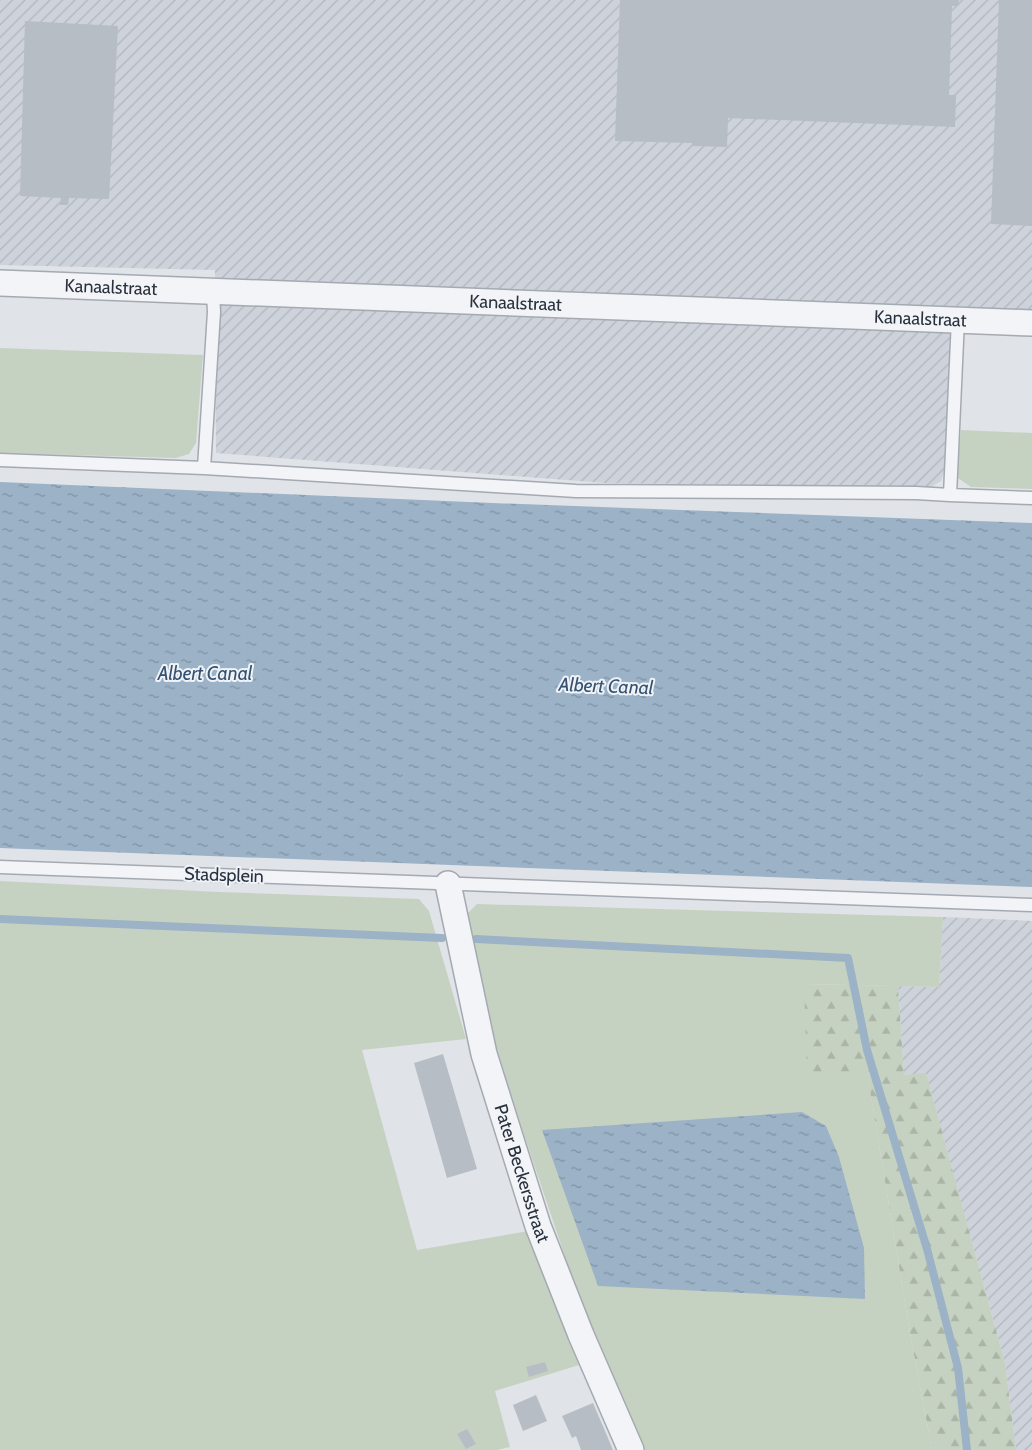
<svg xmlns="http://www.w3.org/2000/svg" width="1032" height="1450" font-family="Cabin,sans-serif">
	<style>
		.industrial { fill: url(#industrial-furrows) }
		.green { fill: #c6d2c1 }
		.forest { fill: url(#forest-firs) }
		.water { fill: url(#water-ripples) }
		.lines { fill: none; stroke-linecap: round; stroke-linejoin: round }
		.stream { stroke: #9cb2c7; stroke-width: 8 }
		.building { fill: #b7bdc5 }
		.service-casing { stroke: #a5aab2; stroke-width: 15 }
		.minor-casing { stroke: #a5aab2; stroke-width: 28 }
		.service { stroke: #f2f4f7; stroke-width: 12 }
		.minor { stroke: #f2f4f7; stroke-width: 25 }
		.labels { text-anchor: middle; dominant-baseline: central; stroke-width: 4; stroke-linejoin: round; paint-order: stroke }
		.street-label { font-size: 18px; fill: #29313f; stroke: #eff2f6 }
		.water-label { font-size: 19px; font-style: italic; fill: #355172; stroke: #eff2f6 }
	</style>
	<defs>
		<pattern id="industrial-furrows" width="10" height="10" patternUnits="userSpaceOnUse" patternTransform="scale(1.25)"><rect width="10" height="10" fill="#ced2da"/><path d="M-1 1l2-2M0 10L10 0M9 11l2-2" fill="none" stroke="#b1b5bc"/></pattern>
		<pattern id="forest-firs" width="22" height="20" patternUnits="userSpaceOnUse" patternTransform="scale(1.25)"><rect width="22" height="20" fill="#c6d2c1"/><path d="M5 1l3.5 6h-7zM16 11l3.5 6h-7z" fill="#aab5a7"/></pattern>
		<pattern id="water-ripples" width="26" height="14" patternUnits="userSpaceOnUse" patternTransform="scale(1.25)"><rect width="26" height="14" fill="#9cb2c7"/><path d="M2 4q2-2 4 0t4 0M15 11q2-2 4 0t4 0" fill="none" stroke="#7f91a3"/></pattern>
	</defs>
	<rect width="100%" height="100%" fill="#e0e3e8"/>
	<path class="industrial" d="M0,0h1032v311l-81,-3 -6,161 -4,12 -10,6 -326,-4 -389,-30 -1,-183 -215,-5z
		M943,917l89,4v529h-16l-11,-87 -79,-289 -22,1 -6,-89 41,1z"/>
	<path class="green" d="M0,348l203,7 -7,88 -7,11 -13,4 -176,-5z
		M961,430l71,3v56l-61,-2 -13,-9 -1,-11z
		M0,881l219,11 200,7 10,12 37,128 -104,11 55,200 112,-19 50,134 -84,26 15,56 -13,3h-497z
		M477,904l466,13 -4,70 -135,-3 63,87 44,268 21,111h-288l-56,-125 -78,-232 -46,-157 3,-22z"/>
	<path class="forest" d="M804,984l94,2 6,89 22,-2 79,290 11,87h-84l-21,-111 -44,-267 -60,5z"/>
	<path class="water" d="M0,482l492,21 540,20v364l-1032,-39z
		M802,1112l24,14 13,31 25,91 1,51 -267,-13 -56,-156z"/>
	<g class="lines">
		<path class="stream" d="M0,919l442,19
			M476,939l372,19 19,92 60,199 31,119 9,82"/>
	</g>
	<path class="building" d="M620,0h339l-1,6h-6l-3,89h7l-1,32 -227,-9 -1,29 -35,-1v-3l-77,-2z
		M999,0h33v226l-41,-2z
		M25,21l93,5 -9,173 -40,-1 -1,7h-8l1,-7 -41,-2z
		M443,1054l34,115 -30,9 -33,-115z
		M545,1362l3,9 -19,6 -3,-10z
		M536,1395l11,26 -24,10 -10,-26z
		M593,1403l15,35 5,12h-32l-5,-14 -4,2 -10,-22z
		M467,1429l9,15 -10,5 -9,-15z"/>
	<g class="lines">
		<defs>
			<path id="service" d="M958,319l-8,176 82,3
				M0,460l204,8 10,-156 -1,-20
				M204,468l372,23 340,2 34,2
				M0,867l1032,38"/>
			<g id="minor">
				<path id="s1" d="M0,283l1032,40"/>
				<path id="s2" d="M448,884l36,170 54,172 43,109 50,115"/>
			</g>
		</defs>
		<use href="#service" class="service-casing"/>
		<use href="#minor" class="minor-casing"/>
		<use href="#service" class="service"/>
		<use href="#minor" class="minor"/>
	</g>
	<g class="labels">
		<g class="street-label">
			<text stroke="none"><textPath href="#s1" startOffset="111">Kanaalstraat</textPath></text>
			<text stroke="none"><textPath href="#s1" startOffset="516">Kanaalstraat</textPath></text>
			<text stroke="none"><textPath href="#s1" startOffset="921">Kanaalstraat</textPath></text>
			<text transform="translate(224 875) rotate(2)">Stadsplein</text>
			<text stroke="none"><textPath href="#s2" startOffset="299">Pater Beckersstraat</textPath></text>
		</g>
		<g class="water-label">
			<text x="205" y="673">Albert Canal</text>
			<text transform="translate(606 686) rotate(2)">Albert Canal</text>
		</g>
	</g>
</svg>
